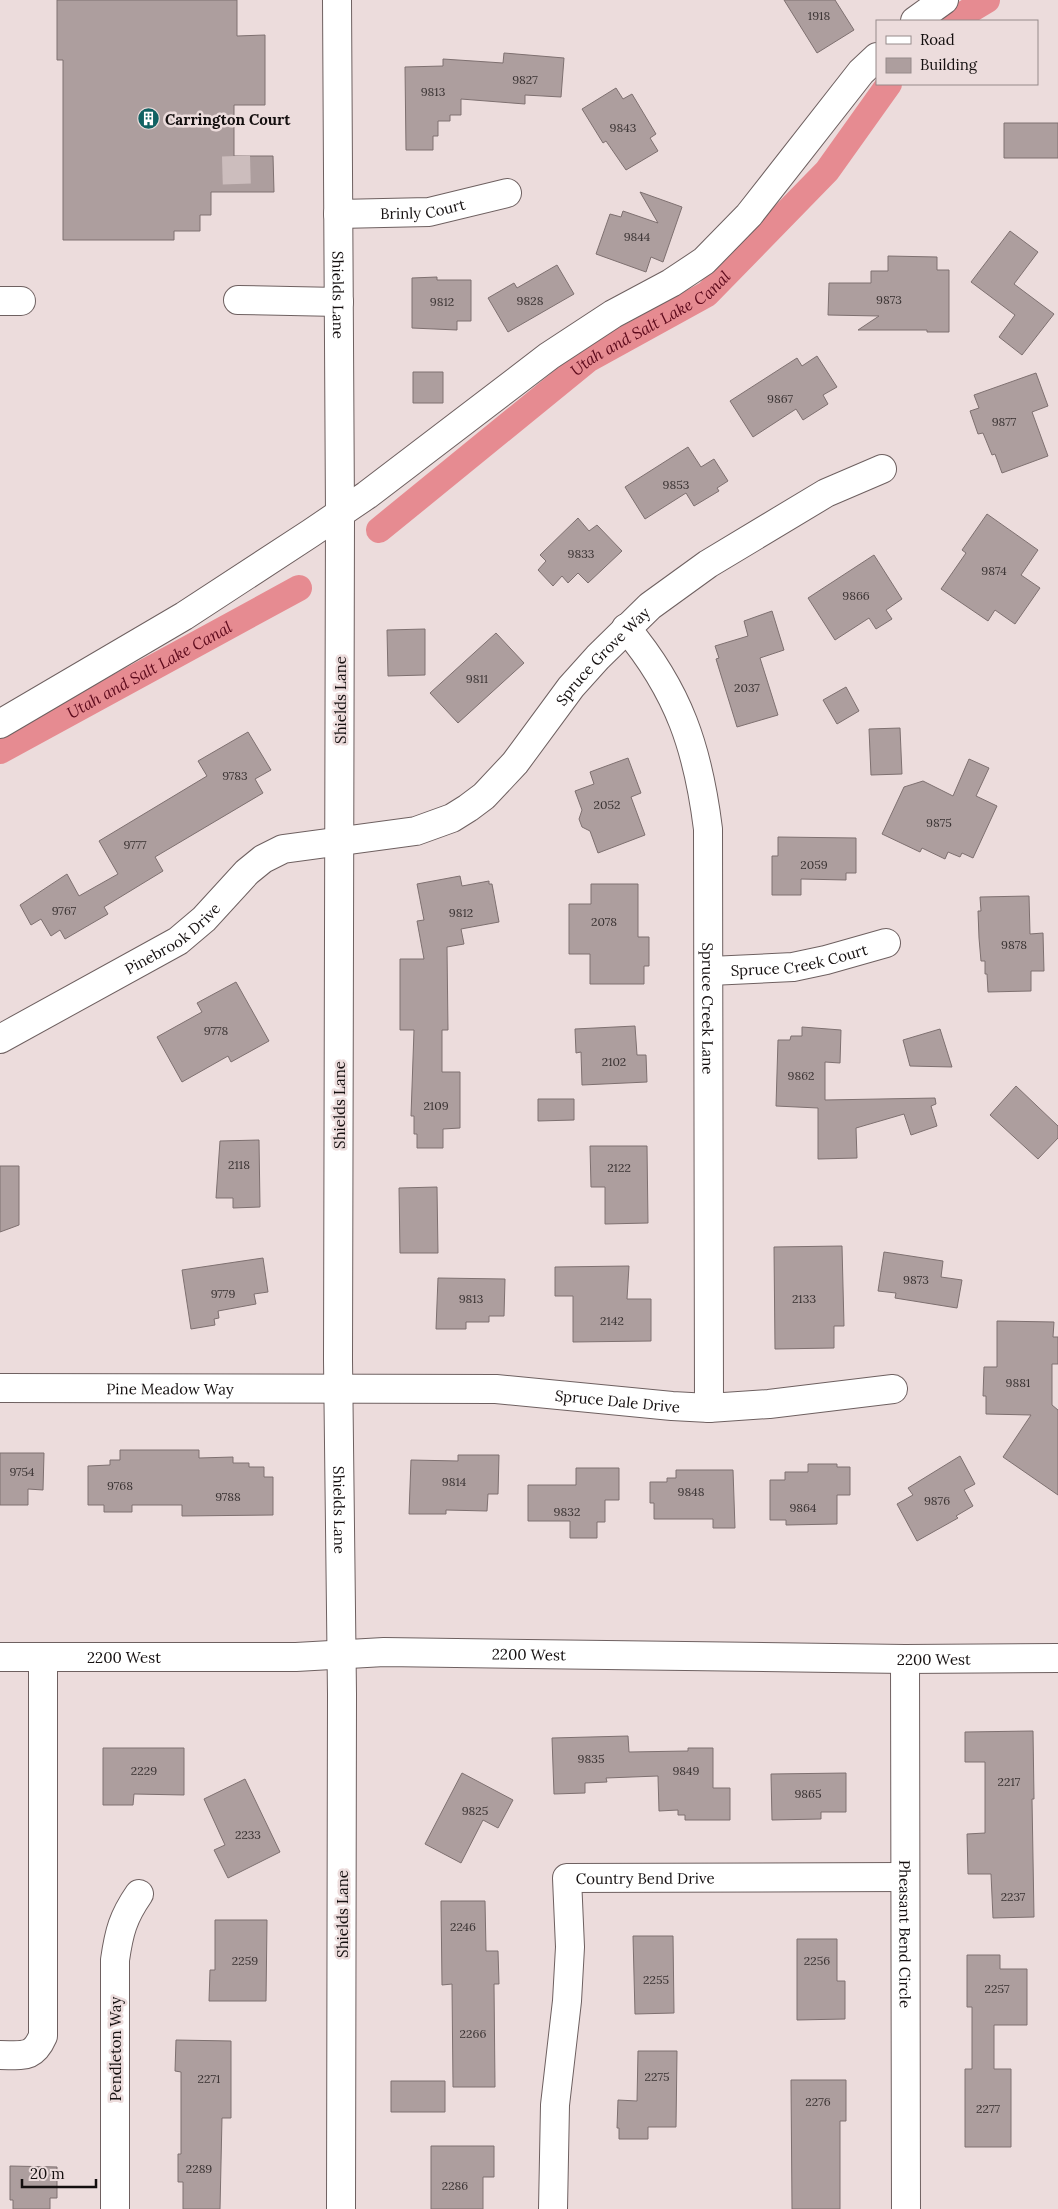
<svg xmlns="http://www.w3.org/2000/svg" width="1058" height="2209" font-family="Lora,serif">
	<style>
		.lines { fill: none; stroke-linecap: round; stroke-linejoin: round }
		.canal { stroke: #e68b91; stroke-width: 26 }
		.building { fill: #ad9e9e; stroke: #7e7070 }
		.minor-tunnel { stroke: #ccbdbd; stroke-width: 28; stroke-dasharray: 28 14; stroke-linecap: butt }
		.minor-casing { stroke: #6e6060; stroke-width: 30 }
		.major-casing { stroke: #6e6060; stroke-width: 30 }
		.minor { stroke: #fff; stroke-width: 28 }
		.major { stroke: #fff; stroke-width: 28 }
		.labels { text-anchor: middle; dominant-baseline: central; stroke-width: 5; stroke-linejoin: round; paint-order: stroke }
		.number-label { font-size: 12px; fill: #3a3333 }
		.poi-label { font-size: 15px; font-weight: bold; fill: #140f0f; stroke: #ecdcdc; text-anchor: start }
		.street-label { font-size: 15px; fill: #140f0f; stroke: #ecdcdc }
		.water-label { font-size: 16px; font-style: italic; fill: #5c091b; stroke: #ecdcdc }
	</style>
	<rect width="100%" height="100%" fill="#ecdcdc"/>
	<g class="lines">
		<g class="canal">
			<path d="M952,21l35,-21"/>
			<path id="s1" d="M379,530l210,-171 118,-65 120,-123 62,-87"/>
			<path id="s2" d="M0,751l299,-163"/>
		</g>
	</g>
	<path class="building" d="M57,0h180v36l28,-1v70h-31v51h39l1,36h-63v23h-11v16h-26v9h-111v-180h-6z
		M784,0h51l19,30 -37,23z
		M504,53l60,5 -3,39 -36,-2v9l-64,-5v16h-11v6h-12v15h-5v14h-27l-1,-83 38,-1v-7l60,4z
		M616,88l7,11 9,-5 24,40 -6,4 8,13 -32,19 -20,-29 -3,2 -21,-34z
		M1004,123h54v35h-54z
		M640,192l42,15 -19,55 -12,-5 -5,15 -50,-18 14,-40 11,3 2,-6 35,12z
		M1010,231l28,21 -24,32 40,30 -32,41 -23,-18 16,-22 -44,-33z
		M888,256l49,1v13h12v62h-22v-2h-69l21,-14 -51,-1 1,-32h42v-12h17z
		M557,265l17,29 -66,38 -20,-34 26,-15 3,5z
		M437,277v3h34v41h-14v9l-45,-2v-50z
		M817,356l20,31 -14,8 5,9 -25,16 -7,-11 -43,28 -23,-36 67,-43 5,8z
		M413,372h30v31h-30z
		M1036,373l12,33 -16,6 16,44 -46,17 -7,-19 -3,1 -9,-22 -5,1 -8,-23 9,-3 -5,-13z
		M688,447l13,20 13,-8 14,22 -11,7 2,3 -25,15 -8,-13 -41,26 -20,-32z
		M987,514l51,36 -17,25 19,13 -25,36 -20,-14 -7,11 -47,-32 25,-36 -4,-3z
		M578,518l11,13 8,-6 25,26 -34,32 -10,-10 -10,10 -6,-7 -9,10 -15,-16 8,-9 -6,-6z
		M874,555l28,44 -16,11 6,9 -16,10 -7,-11 -34,22 -27,-42z
		M772,611l12,39 -24,8 18,57 -41,12 -21,-68 3,-1 -4,-12 33,-10 -4,-15z
		M425,629v46l-37,1 -1,-46z
		M496,633l28,30 -66,60 -28,-30z
		M846,687l13,24 -22,13 -14,-24z
		M900,728l2,46 -31,1 -2,-46z
		M248,732l23,38 -16,9 8,14 -108,64 8,14 -59,36 4,7 -43,25 -5,-9 -9,6 -10,-17 -10,6 -11,-20 47,-31 12,22 39,-22 -19,-33 108,-65 -9,-15z
		M628,758l13,35 -10,4 14,38 -47,18 -8,-22 -8,-4 -3,-8 3,-9 -7,-19 19,-7 -4,-12z
		M969,759l20,9 -13,28 21,10 -24,52 -11,-5 -2,4 -12,-5 -3,7 -23,-11 -2,4 -38,-18 22,-47 19,-6 30,15z
		M778,837l78,1v35h-10v7l-45,-1v16h-29v-39h6z
		M460,876l2,10 27,-5v3h3l7,38 -38,7 3,15 -17,3 1,83h-6v42h18v56l-17,1v19h-26v-14h-3v-18h-3l3,-86h-14v-71h24l-7,-38 7,-1 -7,-36z
		M591,884h47v53h11v29h-5v18h-54v-30h-21v-50h22z
		M1029,896l1,38 13,-1 1,38h-13v20l-43,1 -1,-18h-2v-13h-4l-2,-23 -1,-27h3l-1,-14z
		M236,982l33,59 -38,21 -3,-6 -46,26 -25,-45 45,-25 -5,-9z
		M635,1026l2,29h9l1,27 -65,3 -1,-33 -5,1 -1,-24z
		M802,1027l39,3 -1,33 -15,-1v38l110,-2 1,6 -5,2 6,20 -26,9 -7,-21 -48,14 1,30 -39,1v-51l-42,-2 2,-66h12l1,-4h11z
		M940,1029l12,38 -42,-1 -7,-26z
		M1016,1086l42,40v12l-20,21 -48,-44z
		M538,1099h36v21l-36,1z
		M259,1140l1,67 -27,1v-10h-17l4,-57z
		M590,1146h57l1,77 -43,1v-37h-14z
		M0,1166h19v59l-19,7z
		M437,1187l1,66h-38l-1,-65z
		M842,1246l2,80h-10v22l-59,1 -1,-102z
		M884,1252l59,9 -2,16 21,3 -5,28 -62,-10 1,-5 -18,-2z
		M263,1258l5,34 -14,2 2,10 -38,7 1,7 -5,1 1,6 -24,4 -9,-59z
		M629,1266l-2,33h24v42l-78,1v-46h-18v-29z
		M438,1278l67,1 -1,37h-15v6h-23v7h-30z
		M997,1321l57,1 -1,15h5v27h-6v41l6,5v85l-55,-38 28,-42 -45,-1v-18h-3l1,-29h13z
		M120,1450h79v8l34,-1v6h16v4h15v10h9v38l-91,1v-11h-50v7h-28v-7h-16v-39l22,-1v-5h10z
		M0,1453h44l-1,37 -15,-1v16h-28z
		M458,1455h41l-1,39h-10l-1,17 -41,-1v4h-37l2,-54 47,1z
		M960,1456l15,28 -11,6 9,16 -17,10 2,2 -41,23 -20,-37 16,-9 -5,-7z
		M808,1464h29v3h13v28h-13v29l-51,1v-5h-16v-40h15v-8h23z
		M576,1468h43v32h-14v22h-8v16h-27v-17h-42v-36h48z
		M676,1470h57l2,58h-22v-9h-59v-16h-4v-21h17v-4h9z
		M1033,1731l1,68h-2l2,118 -41,1 -2,-44h-23l-1,-40 18,-1v-71h-20v-30z
		M628,1736l1,16 59,-1v-3h25v40h17v32h-45v-5h-7v-5l-19,1 -1,-35 -52,2 1,4 -22,1v10l-31,1 -2,-56z
		M103,1748h81v47l-50,-1 -1,11h-30z
		M462,1773l51,27 -15,28 -15,-8 -22,43 -36,-19z
		M846,1773v39h-25v7l-49,1 -1,-46z
		M245,1779l35,73 -52,26 -14,-28 11,-5 -21,-46z
		M441,1901h44l1,50h12l1,33h-5l1,103h-42l-1,-103 -10,1z
		M215,1920h52l-1,81h-57l1,-31h5z
		M633,1936h40l1,77 -39,1z
		M797,1939h40v42h8v38l-48,1z
		M967,1955h33v14h27v56h-33v44h17v78h-46v-78h7v-62h-5z
		M176,2040l55,1v77h-9l-2,91h-37v-27h-5v-28h3v-82l-6,-1z
		M638,2051h39l-1,76h-28v12h-29v-11h-2l1,-28 19,1z
		M791,2080h55v41h-6v88h-48z
		M391,2081h54v31h-54z
		M431,2146h63v31h-11v32h-52z
		M10,2166l47,1v31h-7v11h-37v-9h-3z"/>
	<g class="lines">
		<path class="minor-tunnel" d="M236,156l1,36"/>
		<defs>
			<g id="minor">
				<path d="M915,21l29,-21"/>
				<path id="s3" d="M338,214l91,-2 78,-19"/>
				<path d="M238,300l101,2"/>
				<path d="M0,301h21"/>
				<path id="s4" d="M626,628c53,63 72,121 82,201l1,579"/>
				<path d="M0,724l184,-108 127,-83 56,-38 182,-139 64,-42 58,-31 33,-22 45,-46 112,-143 16,-15"/>
				<path id="s5" d="M710,971l83,-4 33,-7 60,-17"/>
				<path id="s6" d="M0,1039l178,-98 26,-22 43,-47 16,-13 20,-10 133,-18 36,-13 16,-10 16,-12 31,-33 56,-76 27,-30 52,-51 58,-42 118,-71 56,-24"/>
				<path id="s7" d="M0,1388l496,1 176,17 37,2 60,-4 124,-15"/>
				<path id="s8" d="M0,1657h296l88,-5 521,7 153,-1"/>
				<path id="s9" d="M905,1659l1,550"/>
				<path d="M0,2055c23,0 33,4 43,-19v-379"/>
				<path d="M115,2209v-249c4,-28 8,-43 24,-66"/>
				<path id="s10" d="M553,2209l2,-104 12,-104 3,-54 -3,-69 338,-1"/>
			</g>
			<g id="major">
				<path id="s11" d="M337,0l3,514 -2,846 4,334 -1,515"/>
			</g>
		</defs>
		<use href="#minor" class="minor-casing"/>
		<use href="#major" class="major-casing"/>
		<use href="#minor" class="minor"/>
		<use href="#major" class="major"/>
	</g>
	<defs>
		<symbol id="building-disc" viewBox="-11 -11 22 22"><circle r="9.5" fill="#116263" stroke="#ecdcdc"/><path d="M-4-6H4V6H1V3H-1V6H-4ZM-2.5-4.3h1.7v1.8h-1.7ZM.8-4.3h1.7v1.8H.8ZM-2.5-1h1.7V.8h-1.7ZM.8-1h1.7V.8H.8Z" fill="#fff"/></symbol>
	</defs>
	<g fill-rule="evenodd">
		<use href="#building-disc" x="136" y="106" width="25" height="25"/>
	</g>
	<g class="labels">
		<g class="number-label">
			<text x="819" y="15">1918</text>
			<text x="525" y="79">9827</text>
			<text x="433" y="91">9813</text>
			<text x="623" y="127">9843</text>
			<text x="637" y="236">9844</text>
			<text x="889" y="299">9873</text>
			<text x="530" y="300">9828</text>
			<text x="442" y="301">9812</text>
			<text x="780" y="398">9867</text>
			<text x="1004" y="421">9877</text>
			<text x="676" y="484">9853</text>
			<text x="581" y="553">9833</text>
			<text x="994" y="570">9874</text>
			<text x="856" y="595">9866</text>
			<text x="477" y="678">9811</text>
			<text x="747" y="687">2037</text>
			<text x="235" y="775">9783</text>
			<text x="607" y="804">2052</text>
			<text x="939" y="822">9875</text>
			<text x="135" y="844">9777</text>
			<text x="814" y="864">2059</text>
			<text x="64" y="910">9767</text>
			<text x="461" y="912">9812</text>
			<text x="604" y="921">2078</text>
			<text x="1014" y="944">9878</text>
			<text x="216" y="1030">9778</text>
			<text x="614" y="1061">2102</text>
			<text x="801" y="1075">9862</text>
			<text x="436" y="1105">2109</text>
			<text x="239" y="1164">2118</text>
			<text x="619" y="1167">2122</text>
			<text x="916" y="1279">9873</text>
			<text x="223" y="1293">9779</text>
			<text x="471" y="1298">9813</text>
			<text x="804" y="1298">2133</text>
			<text x="612" y="1320">2142</text>
			<text x="1018" y="1382">9881</text>
			<text x="22" y="1471">9754</text>
			<text x="454" y="1481">9814</text>
			<text x="120" y="1485">9768</text>
			<text x="691" y="1491">9848</text>
			<text x="228" y="1496">9788</text>
			<text x="937" y="1500">9876</text>
			<text x="803" y="1507">9864</text>
			<text x="567" y="1511">9832</text>
			<text x="591" y="1758">9835</text>
			<text x="144" y="1770">2229</text>
			<text x="686" y="1770">9849</text>
			<text x="1009" y="1781">2217</text>
			<text x="808" y="1793">9865</text>
			<text x="475" y="1810">9825</text>
			<text x="248" y="1834">2233</text>
			<text x="1013" y="1896">2237</text>
			<text x="463" y="1926">2246</text>
			<text x="245" y="1960">2259</text>
			<text x="817" y="1960">2256</text>
			<text x="656" y="1979">2255</text>
			<text x="997" y="1988">2257</text>
			<text x="473" y="2033">2266</text>
			<text x="657" y="2076">2275</text>
			<text x="209" y="2078">2271</text>
			<text x="818" y="2101">2276</text>
			<text x="988" y="2108">2277</text>
			<text x="199" y="2168">2289</text>
			<text x="455" y="2185">2286</text>
		</g>
		<g class="poi-label">
			<text x="165" y="119">Carrington Court</text>
		</g>
		<g class="street-label">
			<text stroke="none"><textPath href="#s3" startOffset="85">Brinly Court</textPath></text>
			<text stroke="none"><textPath href="#s11" startOffset="295">Shields Lane</textPath></text>
			<text stroke="none"><textPath href="#s6" startOffset="739">Spruce Grove Way</textPath></text>
			<text transform="translate(340 700) rotate(-90)">Shields Lane</text>
			<text stroke="none"><textPath href="#s6" startOffset="200">Pinebrook Drive</textPath></text>
			<text stroke="none"><textPath href="#s5" startOffset="90">Spruce Creek Court</textPath></text>
			<text stroke="none"><textPath href="#s4" startOffset="400">Spruce Creek Lane</textPath></text>
			<text transform="translate(339 1105) rotate(-90)">Shields Lane</text>
			<text stroke="none"><textPath href="#s7" startOffset="170">Pine Meadow Way</textPath></text>
			<text stroke="none"><textPath href="#s7" startOffset="618">Spruce Dale Drive</textPath></text>
			<text stroke="none"><textPath href="#s11" startOffset="1510">Shields Lane</textPath></text>
			<text stroke="none"><textPath href="#s8" startOffset="529">2200 West</textPath></text>
			<text stroke="none"><textPath href="#s8" startOffset="124">2200 West</textPath></text>
			<text stroke="none"><textPath href="#s8" startOffset="934">2200 West</textPath></text>
			<text stroke="none"><textPath href="#s10" startOffset="410">Country Bend Drive</textPath></text>
			<text transform="translate(342 1914) rotate(-90)">Shields Lane</text>
			<text stroke="none"><textPath href="#s9" startOffset="275">Pheasant Bend Circle</textPath></text>
			<text transform="translate(115 2049) rotate(-90)">Pendleton Way</text>
		</g>
		<g class="water-label">
			<text stroke="none"><textPath href="#s1" startOffset="342">Utah and Salt Lake Canal</textPath></text>
			<text stroke="none"><textPath href="#s2" startOffset="170">Utah and Salt Lake Canal</textPath></text>
		</g>
	</g>
	<rect x="876" y="20" width="162" height="65" fill="#ecdcdc" stroke="#968a8a"/>
	<rect x="886" y="36" width="25" height="8" fill="#ffffff" stroke="#968a8a"/>
	<text x="920" y="45" font-size="15" fill="#140f0f">Road</text>
	<rect x="886" y="58" width="25" height="15" fill="#ad9e9e" stroke="#968a8a"/>
	<text x="920" y="70" font-size="15" fill="#140f0f">Building</text>
	<path d="M22 2179v8h74v-8" fill="none" stroke="#140f0f" stroke-width="2.5"/>
	<text x="30" y="2179" font-size="15" fill="#140f0f" stroke="#ecdcdc" stroke-width="4" paint-order="stroke">20 m</text>
</svg>
